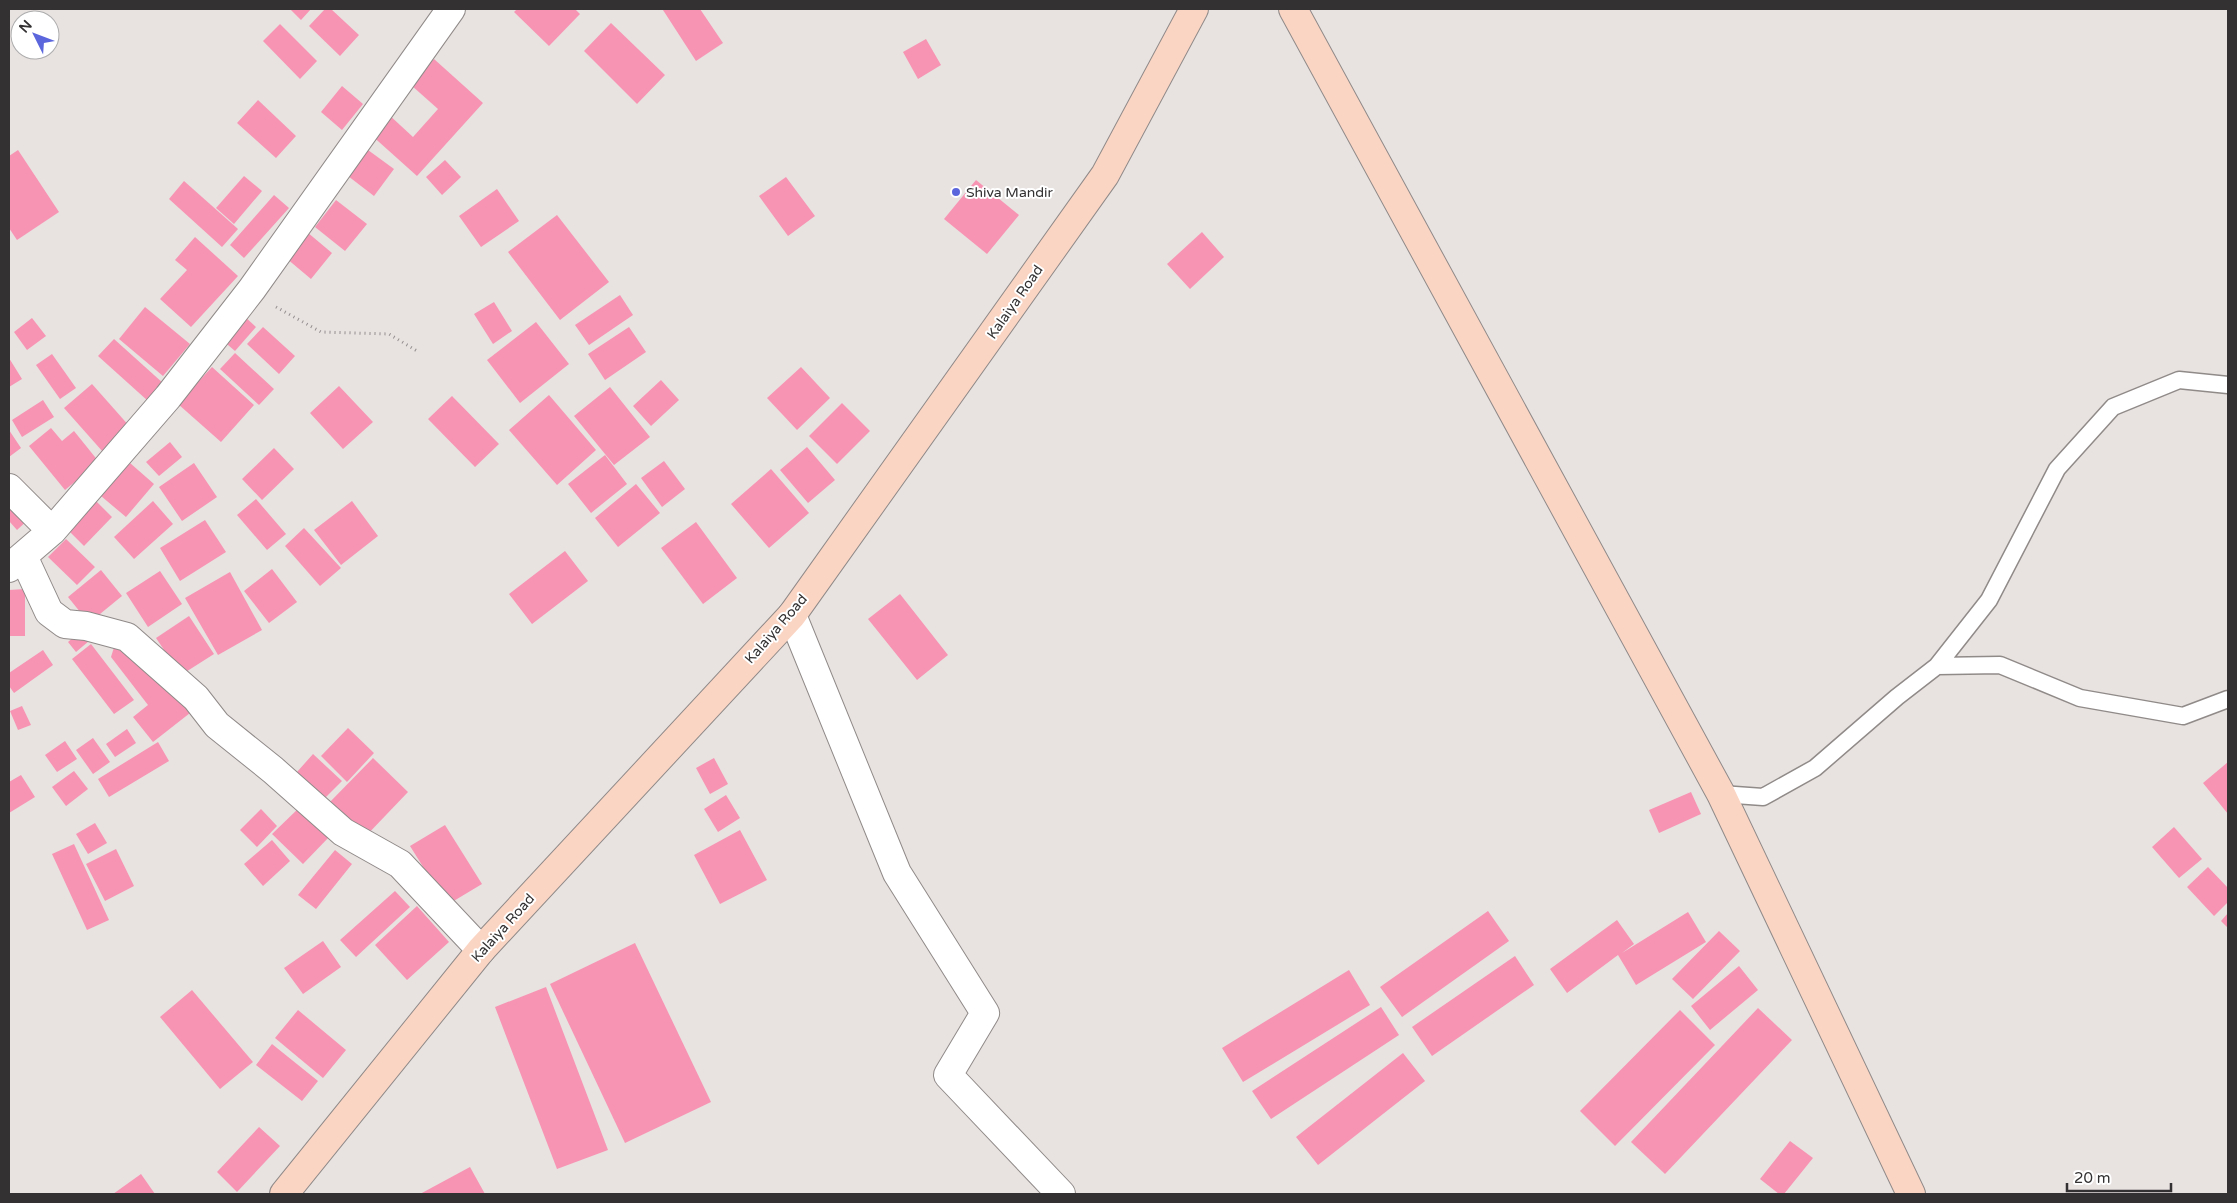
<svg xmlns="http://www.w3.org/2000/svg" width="2237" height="1203" font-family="'Varela Round',sans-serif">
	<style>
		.building { fill: #f794b3 }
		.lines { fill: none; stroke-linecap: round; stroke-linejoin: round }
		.lane-casing { stroke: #908a89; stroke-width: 19 }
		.street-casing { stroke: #908a89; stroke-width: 30 }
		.secondary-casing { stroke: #908a89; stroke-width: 30 }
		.path { stroke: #94908f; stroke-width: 3; stroke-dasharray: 1 4; stroke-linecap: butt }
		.lane { stroke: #fff; stroke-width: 16 }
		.street { stroke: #fff; stroke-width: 28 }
		.secondary { stroke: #fbd5c4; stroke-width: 28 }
		.poi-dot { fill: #5b66dd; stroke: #fff; stroke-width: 2 }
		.labels { text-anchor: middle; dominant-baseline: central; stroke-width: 4; stroke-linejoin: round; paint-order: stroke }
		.poi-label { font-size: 14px; fill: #333131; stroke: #fff; text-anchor: start }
		.street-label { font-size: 14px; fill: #333131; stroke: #fff }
	</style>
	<rect width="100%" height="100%" fill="#e8e2e1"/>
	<path class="building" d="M290,9h21l-10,11z
		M325,9h6l28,26 -19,21 -31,-30z
		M517,9h58l5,5 -31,32 -35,-34z
		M700,9l23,34 -27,18 -33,-51z
		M611,23l54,52 -28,29 -53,-53z
		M280,24l37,37 -17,18 -37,-38z
		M926,39l15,26 -23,14 -15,-27z
		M434,59l49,44 -66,73 -48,-43 18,-20 26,24 25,-28 -27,-24z
		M342,86l21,18 -21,26 -21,-18z
		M258,100l38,36 -20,22 -39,-35z
		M18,150l41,62 -42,28 -8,-12v-72z
		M368,150l26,19 -20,27 -26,-20z
		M445,160l16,17 -19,18 -16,-18z
		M244,176l18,15 -28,33 -18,-16z
		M786,177l29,39 -27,20 -29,-40z
		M976,180l43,35 -32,39 -43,-35z
		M184,181l54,48 -16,18 -53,-48z
		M497,189l22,32 -38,26 -22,-31z
		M274,195l15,13 -45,50 -14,-13z
		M336,200l31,24 -22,27 -30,-24z
		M557,215l52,67 -49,38 -52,-68z
		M307,232l25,21 -21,26 -25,-21z
		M1202,232l22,25 -34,32 -23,-25z
		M195,237l43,39 -47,51 -31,-28 27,-29 -12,-10z
		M620,295l13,20 -44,30 -14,-20z
		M494,302l18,29 -19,13 -19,-30z
		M145,307l45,37 -27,32 -44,-37z
		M243,315l13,12 -21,24 -14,-12z
		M32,318l14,18 -19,14 -13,-18z
		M536,322l33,42 -49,39 -33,-43z
		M263,327l32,29 -16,18 -32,-30z
		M629,327l17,25 -41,28 -17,-26z
		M114,339l50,45 -16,17 -50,-45z
		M235,353l39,36 -15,16 -39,-36z
		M52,354l24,34 -16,11 -24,-34z
		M9,358l13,21 -13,8z
		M212,367l42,38 -33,37 -43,-38 14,-28 6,6z
		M801,367l29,31 -33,32 -30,-32z
		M661,380l18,20 -28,26 -18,-20z
		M92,384l39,44 -28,24 -39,-44z
		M339,386l34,36 -30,27 -33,-36z
		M610,387l40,50 -36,28 -40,-49z
		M549,395l47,55 -39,35 -48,-55z
		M452,396l47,48 -24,23 -47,-48z
		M43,400l11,17 -32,20 -10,-17z
		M842,403l28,28 -33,33 -28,-28z
		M51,428l11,13 12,-10 25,31 -34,28 -36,-44z
		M9,430l12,18 -12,9z
		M170,442l12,15 -23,19 -13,-14z
		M807,447l28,33 -27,23 -28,-33z
		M274,448l20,21 -32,31 -20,-21z
		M605,455l22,29 -36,29 -23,-29z
		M664,461l21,28 -23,18 -21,-29z
		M130,463l24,21 -28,33 -25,-21z
		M194,463l23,34 -35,24 -23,-34z
		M771,469l38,44 -40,35 -38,-44z
		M636,484l24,29 -42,34 -23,-29z
		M256,499l30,35 -19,16 -30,-35z
		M95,500l17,17 -28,29 -17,-17z
		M153,501l20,23 -39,35 -20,-22z
		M352,501l26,35 -37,29 -27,-35z
		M17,503l14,14 -14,13 -8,-9v-10z
		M205,520l21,32 -46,29 -20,-33z
		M696,522l41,56 -34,26 -42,-56z
		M304,528l37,40 -21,18 -35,-40z
		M66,539l29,28 -18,18 -29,-28z
		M565,551l23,30 -56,43 -23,-30z
		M272,569l25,33 -28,21 -25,-32z
		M101,570l21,26 -33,27 -21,-26z
		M160,571l22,33 -34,23 -22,-34z
		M230,572l32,58 -44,25 -33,-57z
		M25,589v47h-16v-46z
		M900,594l48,61 -31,25 -49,-61z
		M189,616l25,38 -33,21 -25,-37z
		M81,631l8,10 -13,11 -8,-10z
		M116,641l29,15 45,57 -37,29 -20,-25 15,-12 -37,-48z
		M91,644l43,56 -20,14 -42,-55z
		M43,650l10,15 -39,28 -5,-7v-13z
		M22,706l9,19 -13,5 -8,-19z
		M348,728l26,25 -27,29 -26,-26z
		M127,729l9,14 -21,14 -9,-13z
		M93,738l17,24 -17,12 -17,-24z
		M65,741l12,18 -20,13 -12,-17z
		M158,742l11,19 -60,36 -11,-18z
		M313,754l29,27 -17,17 -28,-26z
		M373,758l35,34 -44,46 -36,-34z
		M714,758l14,26 -18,10 -14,-26z
		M2228,762v52l-25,-31z
		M74,771l14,18 -22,17 -14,-19z
		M21,775l14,22 -26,16v-31z
		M1691,792l10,22 -42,19 -10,-23z
		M726,795l14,23 -22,14 -14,-23z
		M301,806l29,30 -27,28 -31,-30z
		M261,809l16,17 -20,21 -17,-17z
		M95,823l12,20 -19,11 -12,-20z
		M445,825l37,59 -35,21 -37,-59z
		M2174,827l28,32 -23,19 -27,-31z
		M740,830l27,50 -47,24 -26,-49z
		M272,840l18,21 -27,25 -19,-22z
		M74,844l35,76 -22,10 -35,-76z
		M116,849l18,37 -29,15 -19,-37z
		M335,850l17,14 -36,45 -18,-14z
		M2208,867l20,21v14l-14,14 -27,-29z
		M395,891l15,16 -54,50 -16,-17z
		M417,906l32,36 -42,38 -32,-35z
		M1488,911l21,30 -107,76 -22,-30z
		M1688,912l18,30 -70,43 -18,-30 -51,38 -17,-24 67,-49 17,24 -12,9z
		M2228,913v15l-7,-7z
		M1719,931l21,20 -47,48 -21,-20z
		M323,941l18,26 -38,27 -19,-26z
		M635,943l76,159 -86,41 -75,-159z
		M1515,956l19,29 -102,71 -20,-29z
		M1739,966l19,24 -48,40 -19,-24z
		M1349,970l21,35 -127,77 -21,-34z
		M546,987l62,163 -51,19 -62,-162z
		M192,990l61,72 -33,27 -60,-72z
		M1381,1007l18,28 -128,84 -19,-28z
		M1758,1008l34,32 -127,134 -34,-32z
		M298,1010l48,40 -23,28 -48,-40z
		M1680,1010l35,35 -100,101 -35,-35z
		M272,1044l46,37 -16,20 -46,-36z
		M1403,1053l22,28 -107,84 -22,-28z
		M259,1127l21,19 -43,46 -20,-20z
		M1790,1141l23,17 -29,36h-5l-19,-15z
		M470,1167l15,27h-65z
		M141,1174l14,20h-42z"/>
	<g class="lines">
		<defs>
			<path id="lane" d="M1937,666l52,-66 68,-131 56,-62 66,-27 49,5
				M1721,794l42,3 52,-29 82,-71 40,-31 63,-1 80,33 103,18 45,-17"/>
			<path id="street" d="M9,488l43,43
				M23,556l26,56 16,12 21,2 41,11 69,61 21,27 56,45 70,62 57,32 81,86
				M9,568l43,-37 116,-134 84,-108 199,-280
				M792,615l105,258 88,140 -37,62 113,119"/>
			<path id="secondary" d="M1293,9l428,785 190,400
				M284,1194l197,-244 311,-335 313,-440 89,-166"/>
		</defs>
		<use href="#lane" class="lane-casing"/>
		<use href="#street" class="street-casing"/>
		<use href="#secondary" class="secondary-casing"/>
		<path class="path" d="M276,307l45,25 68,2 28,17"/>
		<use href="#lane" class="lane"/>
		<use href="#street" class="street"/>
		<use href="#secondary" class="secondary"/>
	</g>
	<circle class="poi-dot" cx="956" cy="192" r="5"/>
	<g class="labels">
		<g class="poi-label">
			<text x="966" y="192">Shiva Mandir</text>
		</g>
		<g class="street-label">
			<text transform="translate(1015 302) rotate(-55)">Kalaiya Road</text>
			<text transform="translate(776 629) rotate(-49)">Kalaiya Road</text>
			<text transform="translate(503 928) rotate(-48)">Kalaiya Road</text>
		</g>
	</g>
	<rect width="2237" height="1203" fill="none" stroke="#333131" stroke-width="20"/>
	<g transform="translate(35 35) rotate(312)"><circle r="24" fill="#ffffff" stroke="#adadad"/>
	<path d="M0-4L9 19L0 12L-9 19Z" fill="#5b66dd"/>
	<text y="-8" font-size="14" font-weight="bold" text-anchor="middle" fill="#333131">N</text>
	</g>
	<path d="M2067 1183v8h104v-8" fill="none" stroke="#333131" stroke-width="2.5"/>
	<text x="2074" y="1183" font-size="15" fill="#333131" stroke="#ffffff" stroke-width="4" paint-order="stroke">20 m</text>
</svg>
